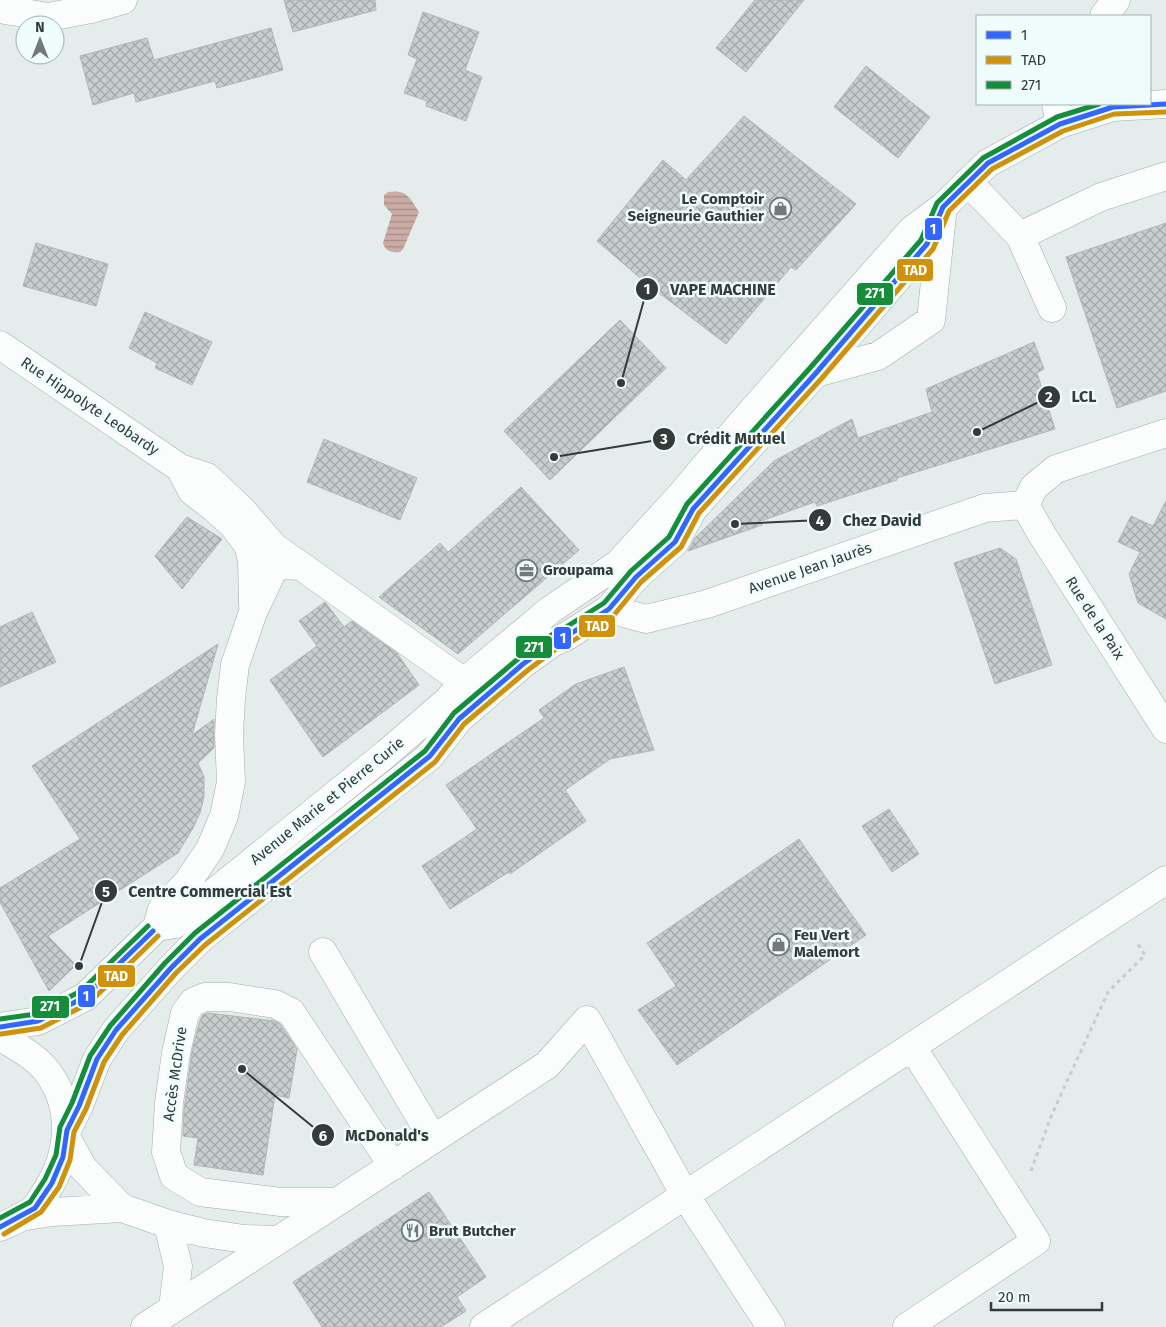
<svg xmlns="http://www.w3.org/2000/svg" width="1166" height="1327" font-family="'Fira Sans',sans-serif">
	<style>
		.water { fill: url(#water-rules) }
		.building { fill: url(#building-cross-hatch); stroke: #b0b7b6 }
		.lines { fill: none; stroke-linecap: round; stroke-linejoin: round }
		.minor-casing { stroke: #a6acac; stroke-width: 29 }
		.major-casing { stroke: #a6acac; stroke-width: 29 }
		.path { stroke: #cacccc; stroke-width: 3; stroke-dasharray: 4 4; stroke-linecap: butt }
		.minor { stroke: #fbfcfc; stroke-width: 28 }
		.major { stroke: #fbfcfc; stroke-width: 28 }
		.bus-1-casing { stroke: #eefdfc; stroke-width: 9 }
		.bus-2-casing { stroke: #eefdfc; stroke-width: 9 }
		.bus-3-casing { stroke: #eefdfc; stroke-width: 9 }
		.bus-1 { stroke: #36f; stroke-width: 5 }
		.bus-2 { stroke: #d0910c; stroke-width: 5 }
		.bus-3 { stroke: #178c3a; stroke-width: 5 }
		.labels { text-anchor: middle; dominant-baseline: central; stroke-width: 5; stroke-linejoin: round; paint-order: stroke }
		.poi-label { font-size: 15px; font-weight: bold; fill: #353b3a; stroke: #eefdfc; text-anchor: start }
		.street-label { font-size: 15px; fill: #353b3a; stroke: #eefdfc }
		.leader { fill: none; stroke: #353b3a; stroke-width: 2 }
		.callout-dot { fill: #353b3a; stroke: #eefdfc; stroke-width: 2 }
		.mark-label { font-size: 15px; text-anchor: middle; font-weight: bold; fill: #fff }
		.callout-label { font-size: 16px; text-anchor: middle; font-weight: bold; fill: #353b3a; stroke: #eefdfc; stroke-width: 5; stroke-linejoin: round; paint-order: stroke }
		.line-badge { stroke: #eefdfc; stroke-width: 2 }
		.badge-label { font-size: 14px; text-anchor: middle; font-weight: bold; fill: #fff }
	</style>
	<defs>
		<pattern id="water-rules" width="6" height="5" patternUnits="userSpaceOnUse" patternTransform="scale(1.25)"><rect width="6" height="5" fill="#caaba5"/><path d="M0 2.5h6" fill="none" stroke="#a58c87"/></pattern>
		<pattern id="building-cross-hatch" width="8" height="8" patternUnits="userSpaceOnUse" patternTransform="scale(1.25)"><rect width="8" height="8" fill="#c8cece"/><path d="M0 0l8 8M0 8l8-8" fill="none" stroke="#a3a8a8"/></pattern>
	</defs>
	<rect width="100%" height="100%" fill="#e4ecec"/>
	<path class="water" d="M388,192c19,-3 22,6 31,20l-16,37 -3,3c-8,1 -15,-1 -17,-9l9,-29 -8,-9v-10z"/>
	<path class="building" d="M284,0h91l1,10 -83,22z
		M755,0h49l-58,72 -30,-24z
		M423,12l56,20 -14,38 17,7 -16,44 -40,-15 1,-5 -23,-8 13,-34 -9,-4z
		M271,28l12,42 -66,18 -2,-7 -79,21 -2,-9 -41,12 -13,-49 67,-18 7,22z
		M866,66l64,51 -32,41 -64,-51z
		M744,116l112,88 -60,66 -5,-3 -65,77 -80,-61 -49,-42 66,-81 23,20z
		M1166,223v168l-49,17 -51,-151z
		M36,243l72,21 -12,42 -73,-20z
		M145,312l67,30 -20,43 -37,-17 2,-5 -28,-15z
		M620,320l46,48 -116,112 -46,-49z
		M1034,342l10,27 -7,4 18,56 -158,49v2l-80,26 -2,-4 -54,19 1,4 -74,26 7,-13 79,-77 78,-42 6,19 74,-26 -6,-23z
		M324,439l93,39 -17,42 -93,-38z
		M521,487l58,63 -121,104 -79,-57 61,-54 8,9z
		M1166,501v118l-28,-16 -9,-29 11,-22 -22,-10 13,-26 22,10z
		M187,517l35,22 -40,50 -27,-33z
		M1000,548l16,11 36,106 -57,19 -41,-121z
		M325,602l19,25 8,-6 45,32 22,32 -96,72 -53,-77 47,-34 -18,-25z
		M32,612l24,50 -56,25v-60z
		M218,644l-26,91 22,-16v29l-16,15 6,14v20l-4,16 -7,15 -15,25 -130,83 28,29 -27,26 -49,-89v-14l80,-49 -48,-73z
		M624,667l30,83 -44,9 -45,31 21,31 -76,53 -1,-2 -59,37 -28,-43 55,-37 -31,-44 98,-67 -5,-8 37,-26z
		M889,809l30,45 -27,18 -30,-46z
		M799,839l67,96 -189,130 -39,-55 38,-24 -29,-43z
		M208,1013l67,8 5,3 17,25 -8,49 -14,-3 -12,80 -69,-10 4,-27 -15,-2 1,-26 8,-59 8,-31 3,-5z
		M429,1192l57,85 -29,20 9,14 -25,16h-119l-29,-45z"/>
	<g class="lines">
		<defs>
			<path id="minor" d="M0,9l48,8 43,-8 32,-9
				M1104,16l12,-16
				M1056,104l4,20
				M968,182l52,54 81,-39 65,-21
				M1020,236l32,72
				M0,345l180,123 27,9 35,33 32,37 27,19
				M816,373l62,-17 53,-36 11,-105
				M180,468l12,23 22,17 19,17 15,20 4,15 1,45
				M1025,505l16,28 125,196
				M1025,505l9,-18 22,-18 110,-36
				M609,609l37,10 61,-15 278,-96 40,-3
				M157,927l5,-18 25,-26 23,-34 14,-33 7,-34 -2,-48 2,-36 4,-33 18,-53 20,-42 9,-5 19,1 163,116
				M323,952l110,187
				M66,1137l17,31 39,40
				M336,1202h-55l-81,-10 -26,-16 -8,-24 3,-49 7,-50 9,-40 8,-11 12,-5h24l46,7 16,8 102,154
				M20,1217l33,-5 69,-4 46,16 36,9 40,6 34,1
				M168,1224l10,42 -5,42
				M145,1327l402,-262 40,-45 98,175 86,132
				M484,1327l682,-447
				M907,1327l129,-86 -124,-194"/>
			<path id="major" d="M0,1027l38,-6 47,-24 72,-70 18,-3 212,-171 59,-51 18,-20 86,-72 68,-46 62,-68 65,-77 167,-189 31,-23 45,-44 72,-39 53,-17 53,-3
				M0,1038l4,1c18,11 36,20 47,38 23,35 18,79 -4,113 -4,6 -8,14 -13,19 -10,8 -23,13 -34,18
				M67,1130l12,-24 18,-47 19,-29 55,-62 29,-29 230,-183 29,-37 64,-55 29,-21 15,-7 42,-27 27,-32 39,-35 18,-33 123,-136 111,-129 15,-35"/>
		</defs>
		<use href="#minor" class="minor-casing"/>
		<use href="#major" class="major-casing"/>
		<path class="path" d="M1031,1171l21,-57 56,-122 37,-37 -9,-14"/>
		<use href="#minor" class="minor"/>
		<use href="#major" class="major"/>
		<defs>
			<path id="bus-1" d="M0,1027l38,-6 47,-24 68,-66
				M0,1227l35,-19 17,-25 11,-26 4,-27 12,-24 18,-47 19,-29 55,-62 29,-29 230,-183 29,-37 64,-55 29,-21 15,-7 42,-27 27,-32 39,-35 18,-33 123,-136 111,-129 16,-37 45,-44 72,-39 53,-17 53,-3"/>
			<path id="bus-2" d="M1,1034l40,-6 48,-25 69,-67
				M4,1234l37,-22 18,-25 11,-27 4,-28 12,-23 18,-47 18,-27 54,-62 29,-28 230,-183 29,-38 64,-54 28,-21 15,-7 43,-27 27,-33 40,-35 18,-34 123,-135 111,-129 16,-38 43,-42 71,-38 51,-17 52,-2"/>
			<path id="bus-3" d="M0,1019l36,-5 45,-23 67,-65
				M0,1218l30,-16 15,-23 11,-24 4,-28 12,-24 18,-47 20,-30 55,-63 30,-30 230,-182 29,-38 65,-55 29,-21 15,-8 41,-26 27,-32 38,-34 18,-33 123,-136 111,-128 16,-37 46,-45 74,-41 42,-13"/>
		</defs>
		<use href="#bus-1" class="bus-1-casing"/>
		<use href="#bus-2" class="bus-2-casing"/>
		<use href="#bus-3" class="bus-3-casing"/>
		<use href="#bus-1" class="bus-1"/>
		<use href="#bus-2" class="bus-2"/>
		<use href="#bus-3" class="bus-3"/>
	</g>
	<defs>
		<symbol id="shop-ring" viewBox="-11 -11 22 22"><circle r="9.5" fill="#eefdfc" stroke="#727978" stroke-width="1.5"/><path d="M-5-2.5h2.3a2.7 3.5 0 0 1 5.4 0H5L5.5 6h-11ZM-1.5-2.5h3a1.5 2.3 0 0 0-3 0Z" fill="#727978"/></symbol>
		<symbol id="office-ring" viewBox="-11 -11 22 22"><circle r="9.5" fill="#eefdfc" stroke="#727978" stroke-width="1.5"/><path d="M-6-3h4V-5.5h4V-3h4V5H-6ZM-1-4.5V-3h2v-1.5ZM-6 0V1H6V0Z" fill="#727978"/></symbol>
		<symbol id="restaurant-ring" viewBox="-11 -11 22 22"><circle r="9.5" fill="#eefdfc" stroke="#727978" stroke-width="1.5"/><path d="M-5-6h1v4h1v-4h1v4h1v-4h1v5L-1.5 .5V6h-2V.5L-5-1ZM5-6V6H3V1.5H1.5Q1.5-4 5-6Z" fill="#727978"/></symbol>
	</defs>
	<g fill-rule="evenodd">
		<use href="#shop-ring" x="768" y="196" width="25" height="25"/>
		<use href="#office-ring" x="514" y="558" width="25" height="25"/>
		<use href="#shop-ring" x="766" y="932" width="25" height="25"/>
		<use href="#restaurant-ring" x="400" y="1218" width="25" height="25"/>
	</g>
	<g class="labels">
		<g class="poi-label">
			<text x="764" y="199" text-anchor="end">Le Comptoir<tspan x="764" dy="17">Seigneurie Gauthier</tspan></text>
			<text x="543" y="570">Groupama</text>
			<text x="794" y="935">Feu Vert<tspan x="794" dy="17">Malemort</tspan></text>
			<text x="429" y="1231">Brut Butcher</text>
		</g>
		<g class="street-label">
			<text transform="translate(90 406) rotate(34)">Rue Hippolyte Leobardy</text>
			<text transform="translate(810 568) rotate(-19)">Avenue Jean Jaurès</text>
			<text transform="translate(1095 618) rotate(57)">Rue de la Paix</text>
			<text transform="translate(327 801) rotate(-39)">Avenue Marie et Pierre Curie</text>
			<text transform="translate(175 1074) rotate(-82)">Accès McDrive</text>
		</g>
	</g>
	<path class="leader" d="M621 383L647 289M977 432L1049 397M554 457L664 439M735 524L820 520M79 966L106 891M242 1069L323 1135"/>
	<g class="callout-dot">
		<circle cx="621" cy="383" r="5"/>
		<circle cx="977" cy="432" r="5"/>
		<circle cx="554" cy="457" r="5"/>
		<circle cx="735" cy="524" r="5"/>
		<circle cx="79" cy="966" r="5"/>
		<circle cx="242" cy="1069" r="5"/>
		<circle cx="647" cy="289" r="12"/>
		<circle cx="1049" cy="397" r="12"/>
		<circle cx="664" cy="439" r="12"/>
		<circle cx="820" cy="520" r="12"/>
		<circle cx="106" cy="891" r="12"/>
		<circle cx="323" cy="1135" r="12"/>
	</g>
	<g class="mark-label">
		<text x="647" y="294">1</text>
		<text x="1049" y="402">2</text>
		<text x="664" y="444">3</text>
		<text x="820" y="526">4</text>
		<text x="106" y="897">5</text>
		<text x="323" y="1141">6</text>
	</g>
	<g class="callout-label">
		<text x="723" y="295">VAPE MACHINE</text>
		<text x="1084" y="402">LCL</text>
		<text x="736" y="444">Crédit Mutuel</text>
		<text x="882" y="526">Chez David</text>
		<text x="210" y="897">Centre Commercial Est</text>
		<text x="387" y="1141">McDonald's</text>
	</g>
	<g class="line-badge">
		<rect x="924" y="217" width="19" height="24" rx="5" fill="#36f"/>
		<rect x="896" y="258" width="38" height="24" rx="5" fill="#d0910c"/>
		<rect x="856" y="282" width="38" height="24" rx="5" fill="#178c3a"/>
		<rect x="578" y="614" width="38" height="24" rx="5" fill="#d0910c"/>
		<rect x="553" y="626" width="19" height="24" rx="5" fill="#36f"/>
		<rect x="515" y="635" width="38" height="24" rx="5" fill="#178c3a"/>
		<rect x="97" y="964" width="39" height="24" rx="5" fill="#d0910c"/>
		<rect x="77" y="984" width="19" height="24" rx="5" fill="#36f"/>
		<rect x="31" y="995" width="39" height="24" rx="5" fill="#178c3a"/>
	</g>
	<g class="badge-label">
		<text x="933" y="234">1</text>
		<text x="915" y="275">TAD</text>
		<text x="875" y="298">271</text>
		<text x="597" y="631">TAD</text>
		<text x="563" y="643">1</text>
		<text x="534" y="652">271</text>
		<text x="116" y="981">TAD</text>
		<text x="86" y="1001">1</text>
		<text x="50" y="1011">271</text>
	</g>
	<rect x="976" y="15" width="175" height="90" fill="#eefdfc" stroke="#a4afae"/>
	<rect x="986" y="31" width="25" height="8" fill="#3366ff" stroke="#a4afae"/>
	<text x="1021" y="40" font-size="15" fill="#353b3a">1</text>
	<rect x="986" y="56" width="25" height="8" fill="#d0910c" stroke="#a4afae"/>
	<text x="1021" y="65" font-size="15" fill="#353b3a">TAD</text>
	<rect x="986" y="81" width="25" height="8" fill="#178c3a" stroke="#a4afae"/>
	<text x="1021" y="90" font-size="15" fill="#353b3a">271</text>
	<g transform="translate(40 40)"><circle r="24" fill="#eefdfc" stroke="#a4afae"/>
	<path d="M0-4L9 19L0 12L-9 19Z" fill="#727978"/>
	<text y="-8" font-size="14" font-weight="bold" text-anchor="middle" fill="#353b3a">N</text>
	</g>
	<path d="M991 1302v8h111v-8" fill="none" stroke="#353b3a" stroke-width="2.5"/>
	<text x="998" y="1302" font-size="15" fill="#353b3a" stroke="#eefdfc" stroke-width="4" paint-order="stroke">20 m</text>
</svg>
